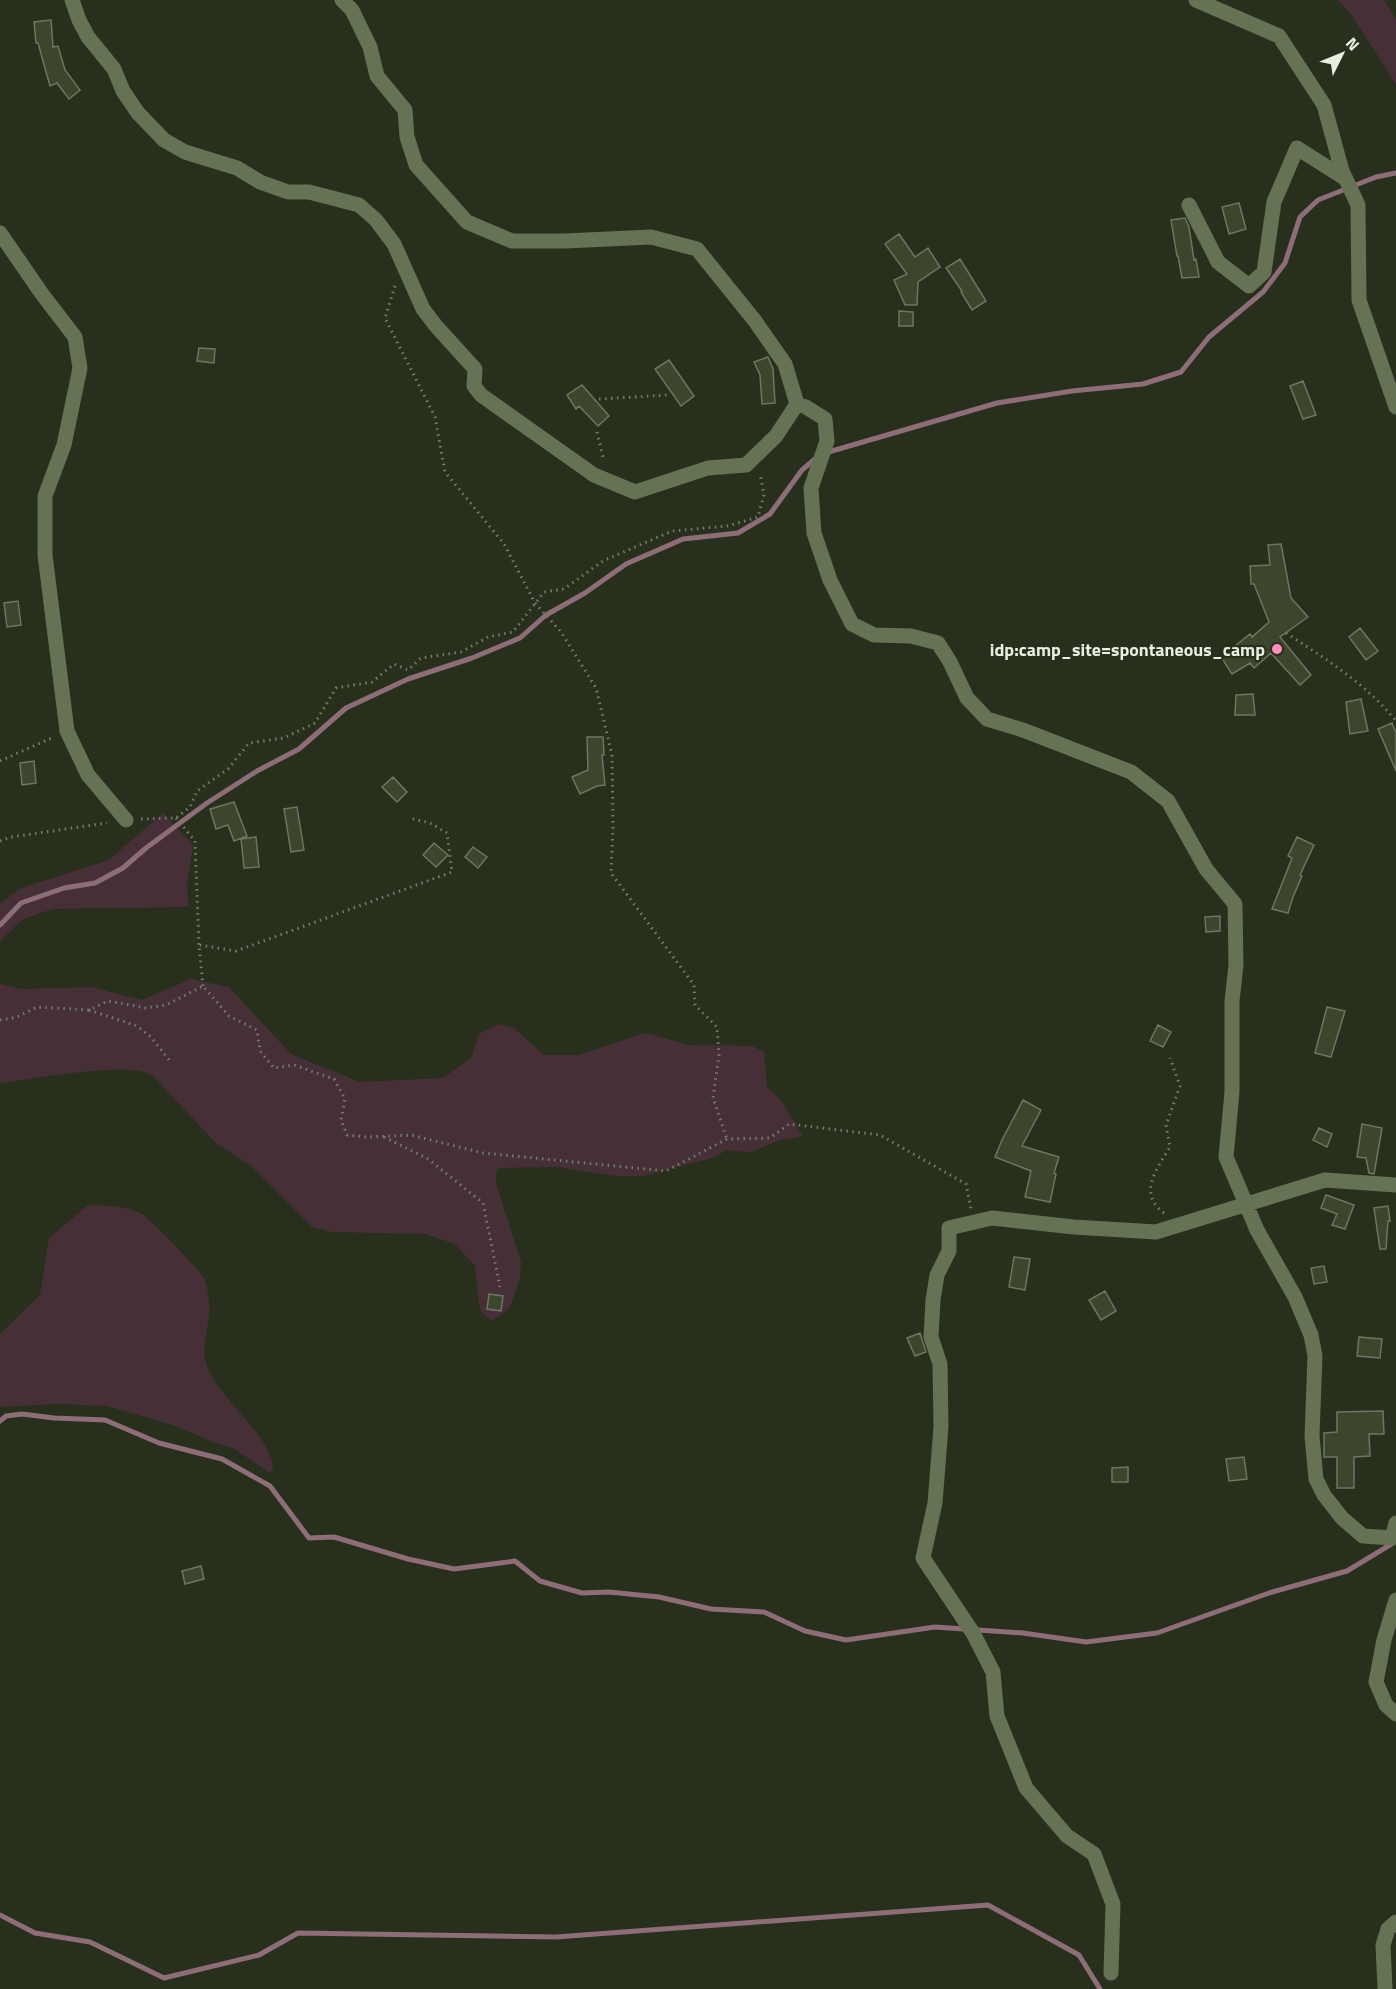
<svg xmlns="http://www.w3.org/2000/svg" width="1396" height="1989" font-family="'Titillium Web',sans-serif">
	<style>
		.green { fill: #462f37 }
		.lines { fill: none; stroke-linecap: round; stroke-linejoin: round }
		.stream { stroke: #8d6d78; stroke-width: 5 }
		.building { fill: #3b462c; stroke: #6d7661; stroke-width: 1.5 }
		.path { stroke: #767d6d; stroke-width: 3; stroke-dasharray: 1.5 4.5; stroke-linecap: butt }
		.street { stroke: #657254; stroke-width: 15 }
		.poi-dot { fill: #ff8eba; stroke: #282f1d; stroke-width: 2 }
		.labels { text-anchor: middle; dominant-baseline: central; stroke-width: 4.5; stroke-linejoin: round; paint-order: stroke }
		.poi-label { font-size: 18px; font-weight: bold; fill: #e9eee2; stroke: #282f1d; text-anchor: end }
	</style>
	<rect width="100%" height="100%" fill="#282f1d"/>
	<path class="green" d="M1338,0h46l12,19v65l-46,-71z
		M163,813l30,32 -6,40 2,22 -136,2 -30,10 -23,22v-37l21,-16 88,-28z
		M191,979l38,8 62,67 69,28 83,-4 28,-20 8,-24 19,-10 16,4 30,27h35l66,-22 45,12 62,1 12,6 3,35 13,12 23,37 -26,5 -23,10 -7,1 -20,-2 -15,8 -69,18h-26l-61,-9 -56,1 -4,4v12l25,77 -1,17 -10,30 -18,13 -10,-8 -3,-9 -4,-38 -20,-22 -30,-10 -93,-2 -20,-5 -62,-62 -33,-21 -65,-69c-26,-14 -119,4 -152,8v-99l21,5 70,-2 51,13z
		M88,1205c17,1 38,0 54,9 9,6 59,57 63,66 2,7 4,16 4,23 3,19 -10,41 -2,63 13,35 64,67 66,103l-3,4 -37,-25 -18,-5 -39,-17 -69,-20 -53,-2 -54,3v-73l40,-39 9,-57z"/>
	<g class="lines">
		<path class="stream" d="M825,453l172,-50 75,-12 71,-7 38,-12 28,-35 54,-45 22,-29 15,-46 18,-17 58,-23 20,-4
			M0,925l21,-22 43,-15 31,-5 28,-15 23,-20 61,-45 50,-32 42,-22 47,-41 62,-29 64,-21 48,-20 26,-23 39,-22 41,-29 57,-25 55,-6 32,-19 32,-44 13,-11
			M0,1421l6,-5 16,-2 32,4 51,2 54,23 63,16 48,27 39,52 25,-1 74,22 46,10 61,-8 25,20 42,12 27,-1 50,5 52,12 53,3 41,19 41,9 89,-13 88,6 63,9 71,-9 112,-40 78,-22 48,-29
			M0,1915l35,18 55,9 74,36 95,-23 39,-22 258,4 432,-32 91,50 21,34"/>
	</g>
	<path class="building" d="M51,20l2,27 5,-1 7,24 15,20 -11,9 -12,-16 -7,3 -12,-43h-2l-2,-21z
		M1239,203l7,26 -17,5 -7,-27z
		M1185,218l4,9 5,33 2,-1 3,18 -17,1 -4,-22h-1l-6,-36z
		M899,234l16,23 13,-9 12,19 -22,15 -1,23h-12l-11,-25 13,-6 -22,-30z
		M960,259l26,42 -14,9 -11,-18 1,-1 -16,-23z
		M899,311l14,1v14h-14z
		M199,348l16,1 -1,14 -17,-2z
		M768,357l5,12 2,34 -13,1 -2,-29 -6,-13z
		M669,360l25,36 -13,10 -26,-37z
		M1303,381l13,34 -13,4 -13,-33z
		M582,385l27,31 -11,10 -19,-20 -3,3 -9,-14z
		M1281,544l10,54 17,19 -28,20 31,38 -11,10 -29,-32 -17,15 -4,-5 -18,11 -11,-17 29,-23 2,3 17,-15 -15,-38h-3l-1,-18 20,-1 -2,-20z
		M18,601l3,24 -14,2 -3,-24z
		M1360,628l18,23 -12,9 -17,-23z
		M1253,694l2,21h-20l1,-20z
		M1361,699l7,32 -18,3 -4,-32z
		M1392,723l4,10v38l-18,-42z
		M587,737h16l1,18h-2l3,30 -8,1 -17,8 -8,-17 16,-7z
		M34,761l2,22 -14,2 -2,-22z
		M393,777l14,15 -10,10 -15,-15z
		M234,802l13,34 -13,5 -6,-16 -12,4 -6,-20z
		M297,807l7,43 -13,2 -7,-43z
		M256,837l3,30 -15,1 -3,-29z
		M1297,837l17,8 -14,30 2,1 -9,21 -5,16 -16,-4 20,-51 -4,-2z
		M434,843l14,12 -12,12 -13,-12z
		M473,847l14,10 -9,11 -13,-11z
		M1220,916v15l-14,1 -1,-15z
		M1327,1007l18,4 -14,46 -16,-4z
		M1158,1025l13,7 -8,15 -13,-6z
		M1023,1100l18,10 -19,36 37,11 -5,16 2,1 -6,28 -25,-5 6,-26 -36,-14 7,-17z
		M1362,1124l20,4 -8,46 -5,-1 -3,-15 -9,-1z
		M1319,1128l13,6 -5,13 -14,-7z
		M1326,1195l28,10 -9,24 -13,-4 5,-11 -16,-6z
		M1388,1206l2,15h-2l-2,28h-6l-6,-41z
		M1014,1257l16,2 -5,31 -16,-3z
		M1324,1266l3,16 -13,2 -3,-16z
		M1105,1291l11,20 -15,9 -12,-20z
		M489,1294l14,2 -2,15 -14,-2z
		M920,1333l6,19 -11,4 -8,-18z
		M1359,1337l23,2 -2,19 -23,-2z
		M1383,1411l1,23h-15l1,22 -16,1v31h-17v-31h-13v-24l13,-1v-20z
		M1244,1457l3,22 -18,2 -3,-22z
		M1128,1467v15h-16v-14z
		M201,1566l3,13 -19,5 -3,-13z"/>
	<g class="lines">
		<path class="path" d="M395,286l-10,32 50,99 10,55 59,72 31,59 26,29 35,56 16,67 1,71 -2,47 83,112 1,20 22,22 2,28 -6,43 14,41
			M599,399l68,-4
			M597,432l7,29
			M1286,633c40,26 80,51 110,88
			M0,761l54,-24
			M176,818l19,23 4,104
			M141,819l35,-1 14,-11 7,-16 31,-22 21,-26 35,-5 31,-15 21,-35 36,-6 22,-18 14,6 13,-12 40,-6 27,-15 25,-5 31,-40 20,-3 39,-28 69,-30 56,-5 30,-9 6,-22 -4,-22
			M0,841l11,-4 96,-14
			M203,986l-4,-41 37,6 216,-79 -5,-39 -17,-10 -21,-5
			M89,1010l48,16 14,11 18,23
			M0,1020l17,-3 20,-10 52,3 19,-9 38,7 20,-3 37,-19 26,30 28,14 3,21 14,17 20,-3 40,14 11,20 -4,21 6,15 19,2 45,-2 72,18 183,18 61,-32 43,-1 19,-14 91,11 86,49 5,25
			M384,1137l44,22 55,44 17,84
			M1164,1213c-27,-20 -7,-44 6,-66l-4,-22 14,-39 -10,-28"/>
		<path class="street" d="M72,0l7,20 9,17 26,32 9,22 15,22 26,27 21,12 52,16 23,14 28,10h21l50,13 17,15 18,24 29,65 13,17 39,43 -1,17 7,9 113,80 41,17 73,-24 38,-3 30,-29 21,-32 -12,-40 -30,-43 -58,-72 -46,-12 -86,4h-53l-45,-19 -51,-57 -9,-28 -2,-27 -28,-34 -7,-29 -18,-37 -10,-10
			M1196,0l83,36 45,69 18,66 16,34 1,95 37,107
			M1189,205l29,57 31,24 15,-14 10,-70 23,-54 49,31
			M0,233l42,61 33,43 5,31 -16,77 -19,51v59l22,176 21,44 38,45
			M797,404l9,3 19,12 2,22 -16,47 3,45 16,47 22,44 22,11 37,1 27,7 12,19 17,36 20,21 36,11 108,42 37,29 38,68 29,35 1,61 -4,36v91l-6,65 31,73 38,67 16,38 4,21 -3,80 4,43 8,16 18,23 21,18 29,2 4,-15
			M1396,1600l-12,40 -8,42 10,23 10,9
			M1111,1973l2,-69 -19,-50 -27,-18 -41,-48 -29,-72 -4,-44 -20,-39 -50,-75 12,-55 6,-76 -1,-63 -9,-27 2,-37 4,-25 12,-24v-23l43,-10 82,9 82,5 169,-52 71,5
			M1385,1989l-2,-44 5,-16 8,-7"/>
	</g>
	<circle class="poi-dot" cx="1277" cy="649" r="6"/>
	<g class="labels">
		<g class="poi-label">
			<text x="1265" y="649">idp:camp_site=spontaneous_camp</text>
		</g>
	</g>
	<g transform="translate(1342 54) rotate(47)" stroke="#282f1d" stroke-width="4.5" paint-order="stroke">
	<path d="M0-4.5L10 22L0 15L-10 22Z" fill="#e9eee2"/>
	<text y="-9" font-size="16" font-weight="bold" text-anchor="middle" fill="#e9eee2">N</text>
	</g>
</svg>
